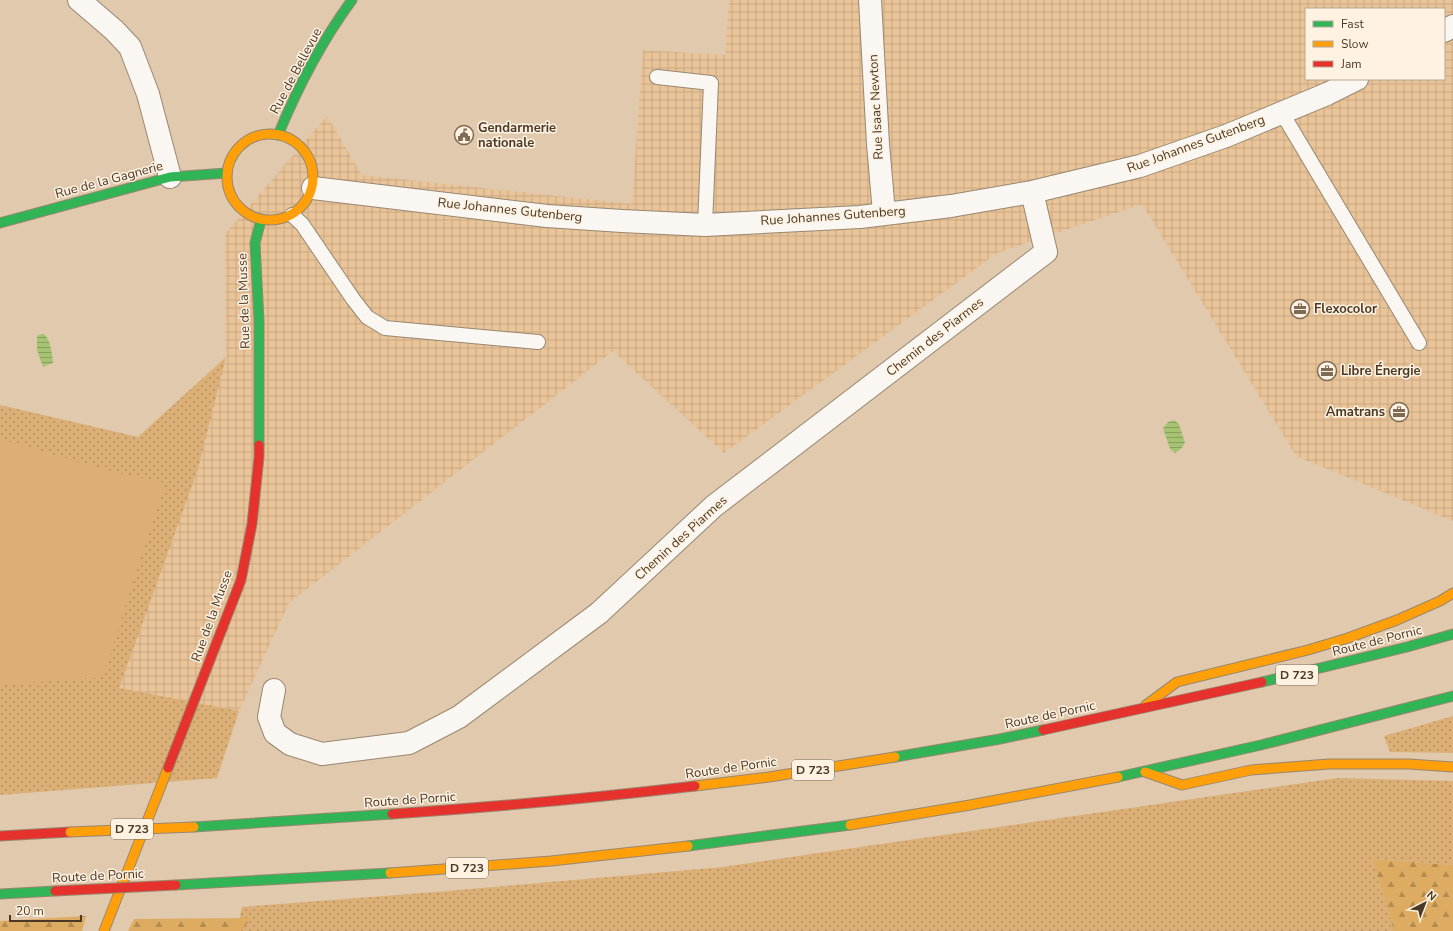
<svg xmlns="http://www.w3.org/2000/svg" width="1453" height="931" font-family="'Nunito Sans',sans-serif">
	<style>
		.industrial { fill: url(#industrial-grid); fill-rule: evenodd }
		.grass { fill: url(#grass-dots) }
		.forest { fill: url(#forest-firs) }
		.park { fill: #dbaf76 }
		.water { fill: url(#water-rules) }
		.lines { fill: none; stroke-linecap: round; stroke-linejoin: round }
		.lane-casing { stroke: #988770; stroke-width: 16 }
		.street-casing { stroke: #988770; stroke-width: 24 }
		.fast-casing { stroke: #988770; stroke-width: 11 }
		.slow-casing { stroke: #988770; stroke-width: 11 }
		.jam-casing { stroke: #988770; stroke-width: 11 }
		.lane { stroke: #faf7f3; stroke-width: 14 }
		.street { stroke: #faf7f3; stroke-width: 22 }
		.fast { stroke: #30b455; stroke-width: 9 }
		.slow { stroke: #ff9f0a; stroke-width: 9 }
		.jam { stroke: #e5322d; stroke-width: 9 }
		.slow-bridge-casing { stroke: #988770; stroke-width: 11; stroke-linecap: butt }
		.jam-bridge-casing { stroke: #988770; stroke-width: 11; stroke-linecap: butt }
		.slow-bridge { stroke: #ff9f0a; stroke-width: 9 }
		.jam-bridge { stroke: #e5322d; stroke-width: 9 }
		.labels { text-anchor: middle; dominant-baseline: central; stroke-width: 3; stroke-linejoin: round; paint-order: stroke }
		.shield { fill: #fff2e2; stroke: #80705d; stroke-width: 1 }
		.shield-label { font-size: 12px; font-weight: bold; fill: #4a3924 }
		.street-label { font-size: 13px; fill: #4a3924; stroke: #fff2e2 }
		.poi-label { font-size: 13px; font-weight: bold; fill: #4a3924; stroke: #fff2e2; text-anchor: start }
	</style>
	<defs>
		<pattern id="industrial-grid" width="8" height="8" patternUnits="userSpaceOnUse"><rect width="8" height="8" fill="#e9c498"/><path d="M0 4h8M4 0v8" fill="none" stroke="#c9a983"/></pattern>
		<pattern id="grass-dots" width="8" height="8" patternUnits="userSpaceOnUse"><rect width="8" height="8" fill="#dbaf76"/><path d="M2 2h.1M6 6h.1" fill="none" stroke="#b48f61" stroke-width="1.8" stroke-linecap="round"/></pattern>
		<pattern id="forest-firs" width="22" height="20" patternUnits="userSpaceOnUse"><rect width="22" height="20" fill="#ddab61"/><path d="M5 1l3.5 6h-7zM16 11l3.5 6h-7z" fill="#b58c50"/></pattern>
		<pattern id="water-rules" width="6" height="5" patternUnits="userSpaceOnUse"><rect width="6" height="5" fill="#a5c373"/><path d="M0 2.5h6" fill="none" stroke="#889f5e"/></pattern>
	</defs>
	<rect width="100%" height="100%" fill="#e0c9ad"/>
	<path class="industrial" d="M729,0h724v521l-157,-65 -154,-252 -145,49 -273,200 -111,-102 -324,252 -50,108 -121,-22 80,-220 28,-112 -1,-123 102,-118 35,59 270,29 11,-154 82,5zM1306,9h138v70h-138z"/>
	<path class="grass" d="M226,357l-28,112 -79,219 120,23 -22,67 -217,17v-390l138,32z
		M1453,716v37l-63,-1 -6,-16z
		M1338,778l115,3v84l-81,-6 22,72h-1157l5,-24 206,-16 275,-24z"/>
	<path class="forest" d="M1372,859l81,6v66h-59z
		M86,916l-4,15h-82v-10z
		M251,918l-10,13h-113l6,-12z"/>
	<path class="park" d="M0,439l118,34 47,10 -62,194 -103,8z"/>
	<path class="water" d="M41,334h3c7,7 8,19 9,29l-10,4 -6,-17v-14z
		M1174,420l5,4 6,19 -4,6 -6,4 -5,-4 -7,-21 5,-6z"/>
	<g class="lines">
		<defs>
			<path id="lane" d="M657,77l54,6 -6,142
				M1282,113l137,230
				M292,215l10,9 51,75 14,18 18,11 153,14"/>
			<path id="street" d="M79,0l35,30 16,17 18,47 22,83
				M870,0l8,144 6,69
				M1444,31l9,-5
				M313,188l234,28 75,5 83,4 155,-8 91,-11 81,-14 108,-26 86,-30 101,-42 30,-15
				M274,690l-5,27 6,16 15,11 32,10 87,-11 50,-26 140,-104 115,-107 332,-254 -14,-60"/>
			<path id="fast" d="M278,135c20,-48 43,-93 74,-135
				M0,223l170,-46 57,-4
				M259,445v-125l-4,-77 6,-23
				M1262,682l145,-35 46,-13
				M895,757l105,-18 43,-9
				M1118,777l143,-32 192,-49
				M194,827l198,-13
				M688,846l162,-21
				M176,885l214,-12
				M0,894l55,-3"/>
			<path id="slow" d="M227 177a43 43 0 1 1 86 0a43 43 0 1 1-86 0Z
				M1146,705l31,-23 131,-32 40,-12 49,-18 43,-19 13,-8
				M1145,772l37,13 69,-15 78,-6h80l44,3
				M695,786l74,-9 126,-20
				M850,825l120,-20 148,-28
				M390,873l161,-12 137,-15
				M104,931l64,-163"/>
			<path id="jam" d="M1043,730l219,-48
				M168,768l73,-188 11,-56 7,-67v-12
				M392,814c102,-7 202,-16 303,-28
				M0,836l70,-4"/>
		</defs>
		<use href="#lane" class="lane-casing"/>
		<use href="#street" class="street-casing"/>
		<use href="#fast" class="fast-casing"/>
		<use href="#slow" class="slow-casing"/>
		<use href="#jam" class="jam-casing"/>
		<use href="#lane" class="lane"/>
		<use href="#street" class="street"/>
		<use href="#fast" class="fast"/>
		<use href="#slow" class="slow"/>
		<use href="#jam" class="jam"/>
		<defs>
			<path id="slow-bridge" d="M70,832l124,-5"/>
			<path id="jam-bridge" d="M55,891l121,-6"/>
		</defs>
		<use href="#slow-bridge" class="slow-bridge-casing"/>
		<use href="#jam-bridge" class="jam-bridge-casing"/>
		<use href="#slow-bridge" class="slow-bridge"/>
		<use href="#jam-bridge" class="jam-bridge"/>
	</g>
	<defs>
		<symbol id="civic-ring" viewBox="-11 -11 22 22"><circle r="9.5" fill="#fff2e2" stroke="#7e6b54" stroke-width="1.5"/><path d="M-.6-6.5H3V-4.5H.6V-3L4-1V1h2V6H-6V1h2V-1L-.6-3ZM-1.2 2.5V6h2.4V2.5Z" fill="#7e6b54"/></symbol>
		<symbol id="office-ring" viewBox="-11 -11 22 22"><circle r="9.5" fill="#fff2e2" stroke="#7e6b54" stroke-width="1.5"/><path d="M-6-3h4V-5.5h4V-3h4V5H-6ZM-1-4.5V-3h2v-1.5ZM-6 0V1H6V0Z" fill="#7e6b54"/></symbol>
	</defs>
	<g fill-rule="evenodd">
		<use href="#civic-ring" x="453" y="124" width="22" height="22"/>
		<use href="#office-ring" x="1289" y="298" width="22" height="22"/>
		<use href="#office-ring" x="1316" y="360" width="22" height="22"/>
		<use href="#office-ring" x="1388" y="401" width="22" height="22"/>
	</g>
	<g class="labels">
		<g class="shield">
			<rect x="1276" y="665" width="42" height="20" rx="3"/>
			<rect x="792" y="760" width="42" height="20" rx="3"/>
			<rect x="111" y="819" width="42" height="20" rx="3"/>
			<rect x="446" y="858" width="42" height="20" rx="3"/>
		</g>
		<g class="shield-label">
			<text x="1297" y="675">D 723</text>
			<text x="813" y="770">D 723</text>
			<text x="132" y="829">D 723</text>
			<text x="467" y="868">D 723</text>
		</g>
		<g class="street-label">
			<text transform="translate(296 71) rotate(-62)">Rue de Bellevue</text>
			<text transform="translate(876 107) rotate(-93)">Rue Isaac Newton</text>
			<text transform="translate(1196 144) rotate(-20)">Rue Johannes Gutenberg</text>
			<text transform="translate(109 180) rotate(-15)">Rue de la Gagnerie</text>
			<text transform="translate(510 210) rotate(6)">Rue Johannes Gutenberg</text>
			<text transform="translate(833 216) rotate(-4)">Rue Johannes Gutenberg</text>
			<text transform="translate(244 301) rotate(-92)">Rue de la Musse</text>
			<text transform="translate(935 337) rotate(-38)">Chemin des Piarmes</text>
			<text transform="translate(681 538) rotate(-42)">Chemin des Piarmes</text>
			<text transform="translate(212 616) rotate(-70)">Rue de la Musse</text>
			<text transform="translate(1377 641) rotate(-14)">Route de Pornic</text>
			<text transform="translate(1050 715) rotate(-12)">Route de Pornic</text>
			<text transform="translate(731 768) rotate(-8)">Route de Pornic</text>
			<text transform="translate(410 800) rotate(-4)">Route de Pornic</text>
			<text transform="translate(98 876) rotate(-3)">Route de Pornic</text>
		</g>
		<g class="poi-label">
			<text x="478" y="128">Gendarmerie<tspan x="478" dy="15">nationale</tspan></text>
			<text x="1314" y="309">Flexocolor</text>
			<text x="1341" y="371">Libre Énergie</text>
			<text x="1385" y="412" text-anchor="end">Amatrans</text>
		</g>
	</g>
	<rect x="1305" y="8" width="140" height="72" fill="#fff2e2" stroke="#b7a896"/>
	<rect x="1313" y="21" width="20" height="6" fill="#30b455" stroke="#b7a896"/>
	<text x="1341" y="28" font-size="12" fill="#4a3924">Fast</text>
	<rect x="1313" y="41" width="20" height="6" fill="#ff9f0a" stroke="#b7a896"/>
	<text x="1341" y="48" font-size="12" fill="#4a3924">Slow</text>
	<rect x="1313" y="61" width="20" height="6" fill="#e5322d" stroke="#b7a896"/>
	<text x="1341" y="68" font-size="12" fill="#4a3924">Jam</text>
	<g transform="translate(1425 903) rotate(42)" stroke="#fff2e2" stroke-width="3" paint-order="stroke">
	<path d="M0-3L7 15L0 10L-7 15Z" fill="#4a3924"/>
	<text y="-6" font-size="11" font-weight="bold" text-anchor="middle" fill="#4a3924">N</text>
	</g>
	<path d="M10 915v6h71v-6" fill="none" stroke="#4a3924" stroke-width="2"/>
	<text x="16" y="915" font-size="12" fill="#4a3924" stroke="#fff2e2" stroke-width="3" paint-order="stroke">20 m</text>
</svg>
